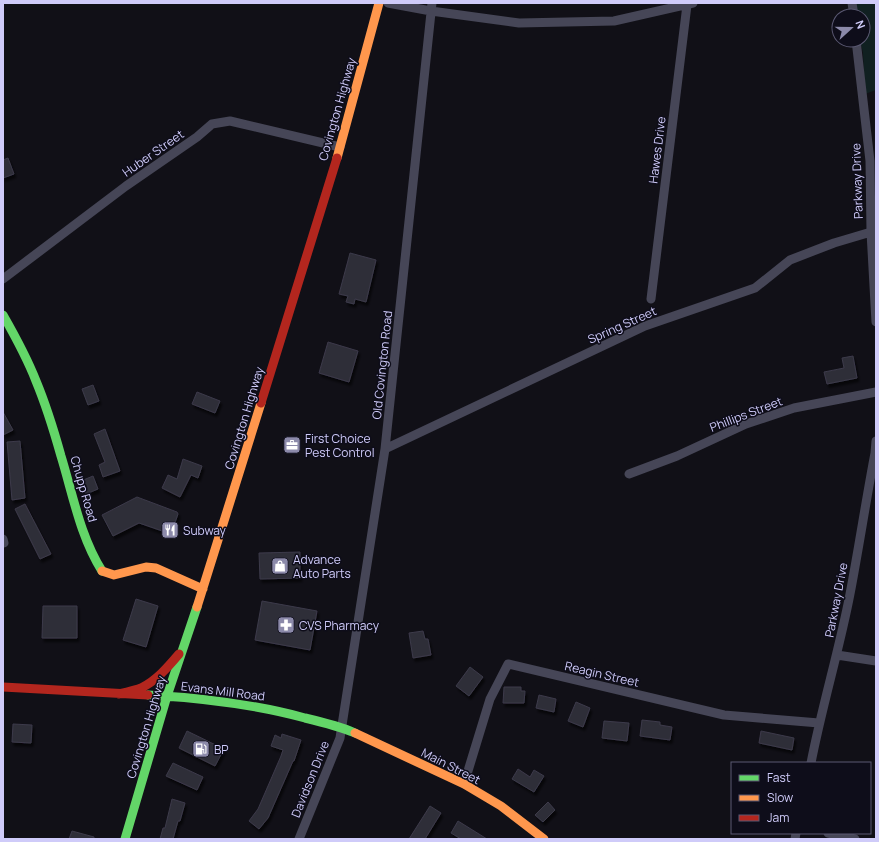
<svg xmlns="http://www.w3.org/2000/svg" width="879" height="842" font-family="Manrope,sans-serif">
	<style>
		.green { fill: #102021 }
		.building { fill: #2f2e39; stroke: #3c3a4a; filter: url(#shadow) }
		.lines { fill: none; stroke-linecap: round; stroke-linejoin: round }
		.street { stroke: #464657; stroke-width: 9 }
		.fast { stroke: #63d668; stroke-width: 9 }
		.slow { stroke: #ff974d; stroke-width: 9 }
		.jam { stroke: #b3261e; stroke-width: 9 }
		.labels { text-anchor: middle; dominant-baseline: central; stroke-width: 3; stroke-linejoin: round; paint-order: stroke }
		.street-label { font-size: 12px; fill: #cfcbf9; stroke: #0e0d1a }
		.poi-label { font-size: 12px; fill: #cfcbf9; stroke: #0e0d1a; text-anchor: start }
	</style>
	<defs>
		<filter id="shadow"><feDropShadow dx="2" dy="3.5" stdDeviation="1" flood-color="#0009"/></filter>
	</defs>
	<rect width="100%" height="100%" fill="#111017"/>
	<path class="green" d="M852,3h24v87l-11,4 -2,-41 -3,-13h3v-24h-8z"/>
	<path class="building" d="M8,158l6,16 -11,4v-18z
		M350,253l26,7 -10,42 -11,-3 -1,5 -8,-2 2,-6 -9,-2z
		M328,342l30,9 -9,31 -30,-9z
		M853,356l4,22 -30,6 -3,-12 20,-4 -2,-10z
		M93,385l6,16 -11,4 -6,-16z
		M197,392l23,9 -5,12 -23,-9z
		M3,412l10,18 -10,5z
		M105,429l15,42 -17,6 -4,-12 6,-3 -11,-28z
		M20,441l5,57 -13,2 -5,-58z
		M183,459l19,7 -4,12 -7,-3 -11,22 -18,-9 6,-13 9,4z
		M93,476l5,13 -12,5 -5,-13z
		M137,497l40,15 1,2 -7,20 -32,-11 -26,13 -11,-21z
		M25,504l26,50 -11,5 -25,-50z
		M300,552v26l-40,1 -1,-26z
		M136,599l22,7 -12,41 -23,-7z
		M262,601l55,10 -7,39 -55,-10z
		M43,606h34v32h-35z
		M423,631l2,8h3l3,16 -18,3 -4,-25z
		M470,667l13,10 -14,19 -13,-10z
		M504,687h17v4h4l-1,12h-21z
		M539,695l17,4 -2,13 -18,-4z
		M576,702l14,6 -7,19 -15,-6z
		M642,720l18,2v3l12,2 -2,13 -30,-4z
		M604,721l25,2 -2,18 -25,-3z
		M13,724l19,1 -1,18 -19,-1z
		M187,731l37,18 -9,17 -36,-18z
		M761,731l33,7 -2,12 -33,-7z
		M282,734l19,6 -7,21h-1l-25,57 -9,11 -10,-8 9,-12 23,-53 2,-6 -12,-4 4,-11 6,3z
		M173,763l30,14 -6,13 -31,-14z
		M518,769l12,8 4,-7 10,6 -10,16 -22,-13z
		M172,799l13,4 -5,18h-2l-5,18h-13l3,-11h2z
		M548,802l7,8 -12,12 -8,-7z
		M430,806l11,7 -16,26h-16z
		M458,821l29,18h-26l-10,-6z
		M72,831l22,6v2h-25z"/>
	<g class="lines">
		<path class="street" d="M388,3l43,8 88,12 95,-2 79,-18
			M852,3l2,13
			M856,40l14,121 1,71 5,90
			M3,279l123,-93 71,-49 15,-13 18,-3 110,26
			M651,299l36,-294
			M385,449l260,-123 110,-38 35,-28 44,-17 37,-11
			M629,474l48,-18 69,-32 48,-16 82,-16
			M3,539l1,4
			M837,655l39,6
			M811,763c11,-57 28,-112 39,-169 9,-47 16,-94 25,-141l1,-12
			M464,784l26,-85 18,-35 216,51 95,8
			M828,833l27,6
			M299,839l41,-101 16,-103 29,-186 47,-446
			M795,839l1,-6"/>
		<path class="fast" d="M3,315c12,21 24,43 33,66 10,24 18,50 25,75 12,39 19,80 41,115
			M148,695c53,3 106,9 157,23 17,4 34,8 50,15
			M125,839l42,-143 30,-89"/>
		<path class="slow" d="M337,158l42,-155
			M102,571l12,4 32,-8 10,1 47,21
			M197,607l64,-204
			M355,733l109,51 37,22 43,33"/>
		<path class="jam" d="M261,403l76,-245
			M3,687l145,8
			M119,694c7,-2 15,-3 22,-6 15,-7 27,-21 38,-34"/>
	</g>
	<defs>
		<symbol id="office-square" viewBox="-11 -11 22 22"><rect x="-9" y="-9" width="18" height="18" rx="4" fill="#8c8aaa" stroke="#0e0d1a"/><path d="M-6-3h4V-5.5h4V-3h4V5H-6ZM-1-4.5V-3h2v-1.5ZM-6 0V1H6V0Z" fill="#fff"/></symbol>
		<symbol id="restaurant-square" viewBox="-11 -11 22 22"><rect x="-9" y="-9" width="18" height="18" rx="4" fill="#8c8aaa" stroke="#0e0d1a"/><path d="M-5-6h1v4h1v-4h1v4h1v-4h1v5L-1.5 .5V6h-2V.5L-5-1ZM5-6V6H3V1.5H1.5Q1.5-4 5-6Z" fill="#fff"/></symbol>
		<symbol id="shop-square" viewBox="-11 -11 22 22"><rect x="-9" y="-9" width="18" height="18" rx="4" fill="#8c8aaa" stroke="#0e0d1a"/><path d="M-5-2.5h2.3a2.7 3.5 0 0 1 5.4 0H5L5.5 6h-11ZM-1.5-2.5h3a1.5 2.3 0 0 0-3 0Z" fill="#fff"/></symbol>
		<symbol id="pharmacy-square" viewBox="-11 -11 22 22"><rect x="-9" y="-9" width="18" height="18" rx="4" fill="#8c8aaa" stroke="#0e0d1a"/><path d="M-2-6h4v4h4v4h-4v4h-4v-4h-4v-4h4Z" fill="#fff"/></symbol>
		<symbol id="fuel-square" viewBox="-11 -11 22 22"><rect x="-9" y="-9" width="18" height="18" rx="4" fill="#8c8aaa" stroke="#0e0d1a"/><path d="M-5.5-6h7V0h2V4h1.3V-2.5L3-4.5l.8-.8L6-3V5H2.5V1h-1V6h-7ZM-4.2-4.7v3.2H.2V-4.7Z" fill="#fff"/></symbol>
	</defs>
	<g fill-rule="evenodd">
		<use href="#office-square" x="282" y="435" width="20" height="20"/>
		<use href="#restaurant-square" x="160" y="520" width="20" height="20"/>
		<use href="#shop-square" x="270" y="556" width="20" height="20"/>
		<use href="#pharmacy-square" x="276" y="615" width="20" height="20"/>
		<use href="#fuel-square" x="191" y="739" width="20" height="20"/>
	</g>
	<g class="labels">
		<g class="street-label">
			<text transform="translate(337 109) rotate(-74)">Covington Highway</text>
			<text transform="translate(657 150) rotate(-83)">Hawes Drive</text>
			<text transform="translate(153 153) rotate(-35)">Huber Street</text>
			<text transform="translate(857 181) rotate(-92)">Parkway Drive</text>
			<text transform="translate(622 325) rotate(-24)">Spring Street</text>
			<text transform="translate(382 365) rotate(-84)">Old Covington Road</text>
			<text transform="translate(746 414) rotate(-21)">Phillips Street</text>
			<text transform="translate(244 418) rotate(-73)">Covington Highway</text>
			<text transform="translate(84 489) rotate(74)">Chupp Road</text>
			<text transform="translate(836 600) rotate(-79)">Parkway Drive</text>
			<text transform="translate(602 674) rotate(13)">Reagin Street</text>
			<text transform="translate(223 691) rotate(7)">Evans Mill Road</text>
			<text transform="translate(146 727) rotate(-73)">Covington Highway</text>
			<text transform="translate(451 766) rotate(27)">Main Street</text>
			<text transform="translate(310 779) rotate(-68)">Davidson Drive</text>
		</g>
		<g class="poi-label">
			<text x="305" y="438">First Choice<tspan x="305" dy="14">Pest Control</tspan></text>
			<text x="183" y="530">Subway</text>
			<text x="293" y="559">Advance<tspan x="293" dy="14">Auto Parts</tspan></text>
			<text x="299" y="625">CVS Pharmacy</text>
			<text x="214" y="749">BP</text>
		</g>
	</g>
	<rect width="879" height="842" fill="none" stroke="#cfcbf9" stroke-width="8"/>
	<rect x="731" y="762" width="140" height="72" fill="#0e0d1a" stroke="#5b5973"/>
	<rect x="739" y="775" width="20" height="6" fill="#63d668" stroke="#5b5973"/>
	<text x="767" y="782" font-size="12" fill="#cfcbf9">Fast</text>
	<rect x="739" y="795" width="20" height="6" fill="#ff974d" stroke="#5b5973"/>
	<text x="767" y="802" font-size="12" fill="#cfcbf9">Slow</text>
	<rect x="739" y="815" width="20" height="6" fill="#b3261e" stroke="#5b5973"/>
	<text x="767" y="822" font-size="12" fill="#cfcbf9">Jam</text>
	<g transform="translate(851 28) rotate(69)"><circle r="19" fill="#0e0d1a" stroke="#5b5973"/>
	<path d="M0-3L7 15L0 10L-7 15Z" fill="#8c8aaa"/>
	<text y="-6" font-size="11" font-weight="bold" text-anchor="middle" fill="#cfcbf9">N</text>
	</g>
</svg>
